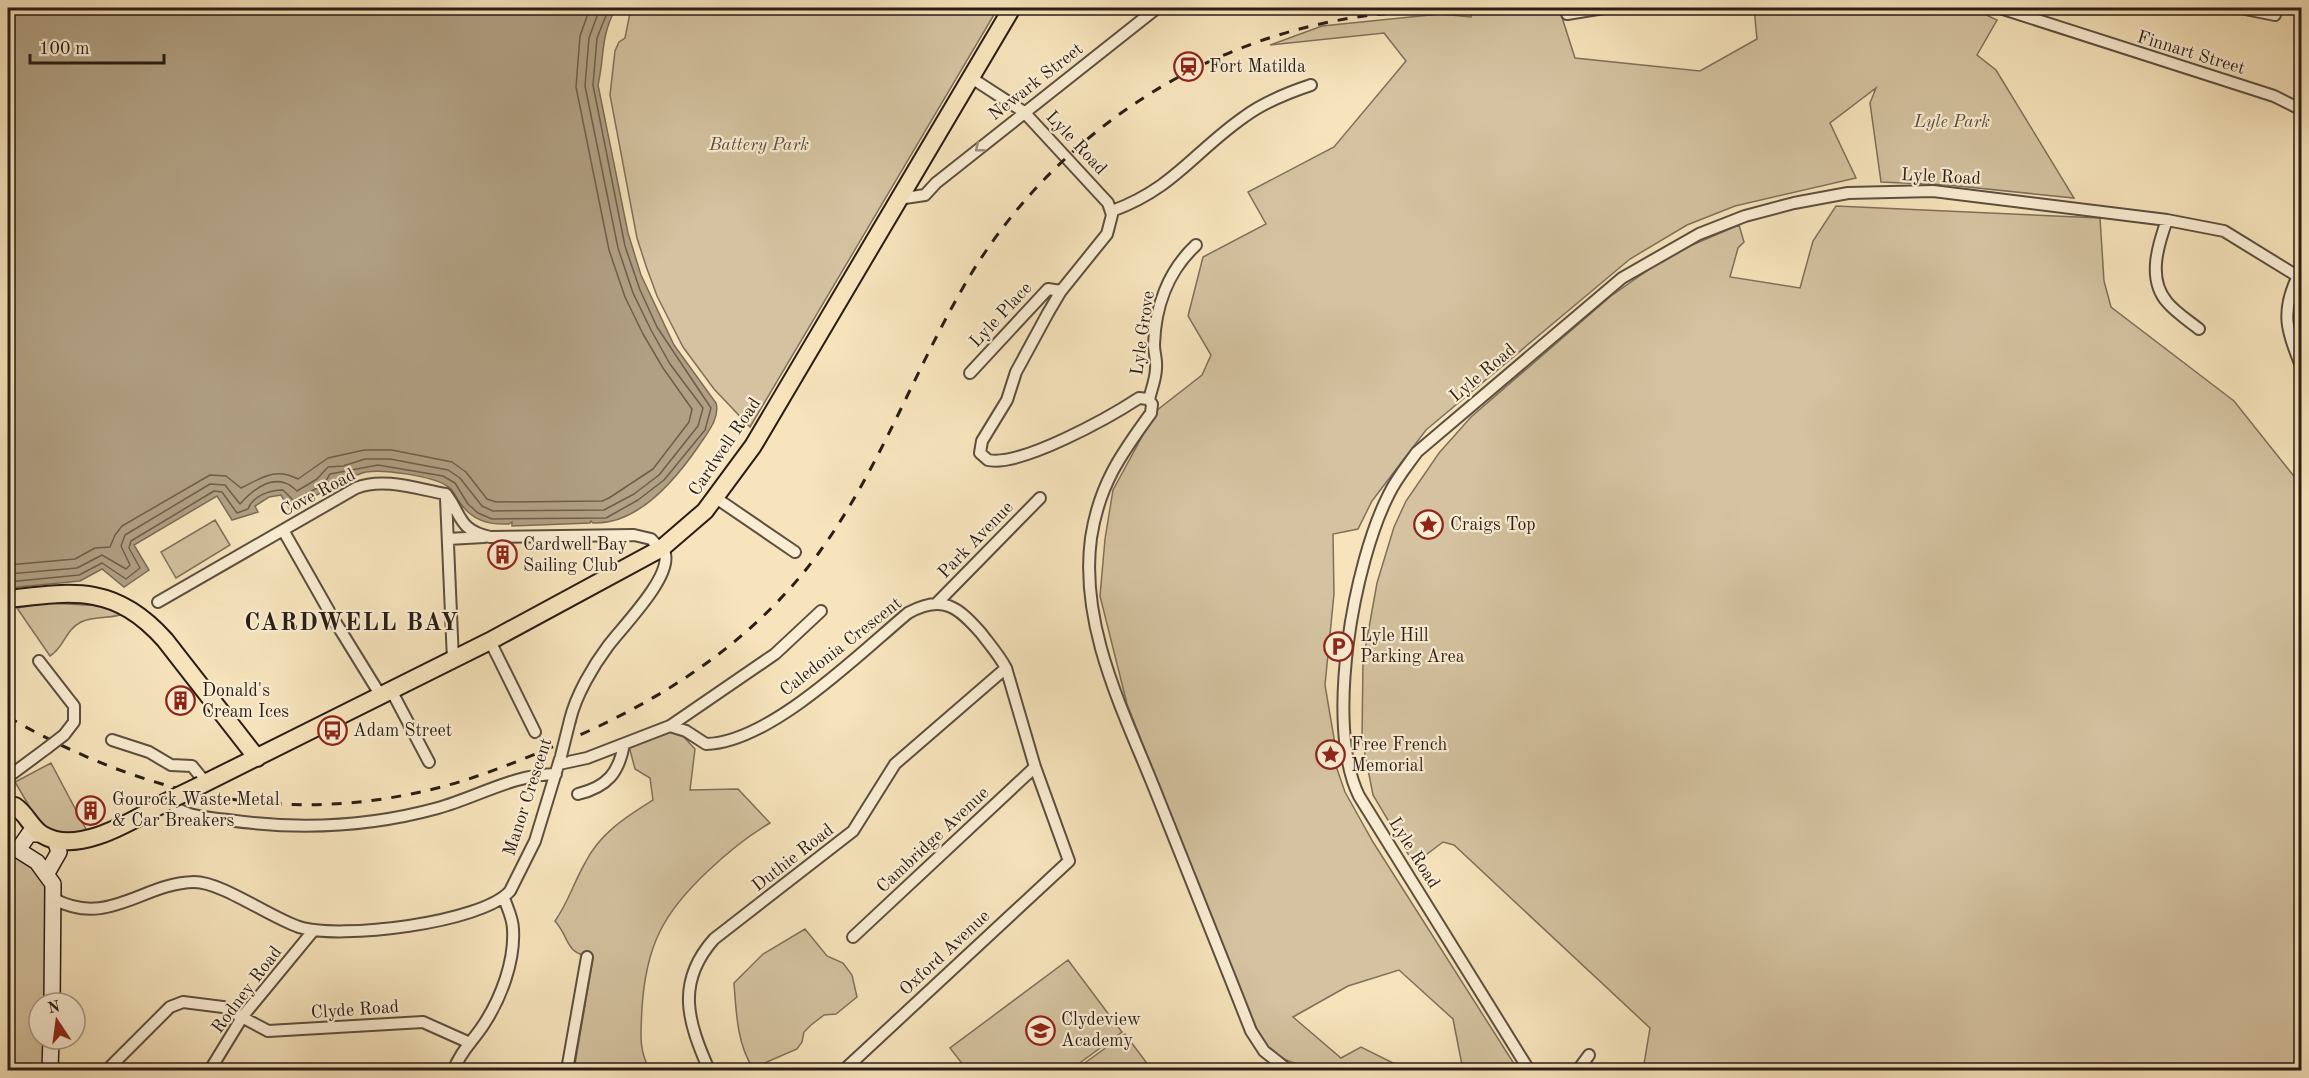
<svg xmlns="http://www.w3.org/2000/svg" width="2309" height="1078" font-family="'Old Standard TT',serif">
	<style>
		.green { fill: #d4c2a0; stroke: #7e705a; stroke-width: 1.5 }
		.water { fill: #b1a083; stroke: #7b6c57; stroke-width: 1.5 }
		.lines { fill: none; stroke-linecap: round; stroke-linejoin: round }
		.shore { stroke: #6d5e4c; stroke-width: 1.5 }
		.street-casing { stroke: #5c4f3f; stroke-width: 14 }
		.secondary-casing { stroke: #291d15; stroke-width: 18 }
		.primary-casing { stroke: #291d15; stroke-width: 20 }
		.street { stroke: #faedd3; stroke-width: 10 }
		.secondary { stroke: #faedd3; stroke-width: 15 }
		.primary { stroke: #f7e4bc; stroke-width: 16 }
		.rail { stroke: #291d15; stroke-width: 3; stroke-dasharray: 10 10; stroke-linecap: butt }
		.street-bridge-casing { stroke: #5c4f3f; stroke-width: 14; stroke-linecap: butt }
		.primary-bridge-casing { stroke: #291d15; stroke-width: 20; stroke-linecap: butt }
		.street-bridge { stroke: #faedd3; stroke-width: 10 }
		.primary-bridge { stroke: #f7e4bc; stroke-width: 16 }
		.oneway { stroke: #9c8f7e }
		.labels { text-anchor: middle; dominant-baseline: central; stroke-width: 4.5; stroke-linejoin: round; paint-order: stroke }
		.street-label { font-size: 18px; fill: #291d15; stroke: #faedd3 }
		.poi-label { font-size: 18px; fill: #291d15; stroke: #faedd3; text-anchor: start }
		.park-label { font-size: 18px; font-style: italic; fill: #5c4f3f; stroke: #faedd3 }
		.district-label { font-size: 24px; font-weight: bold; letter-spacing: 1.5px; fill: #291d15; stroke: #faedd3 }
	</style>
	<rect width="100%" height="100%" fill="#f7e4bc"/>
	<filter id="stains"><feTurbulence type="fractalNoise" baseFrequency=".00333" numOctaves="4"/><feColorMatrix values="0 0 0 0 .2 0 0 0 0 .09 0 0 0 0 .02 0 0 0 .5 -.17"/></filter>
	<radialGradient id="worn" r=".72"><stop offset=".6" stop-color="#630" stop-opacity="0"/><stop offset="1" stop-color="#630" stop-opacity=".3"/></radialGradient>
	<path class="green" d="M631,8h367l-248,419 -36,-38 -31,-42 -26,-51 -11,-30 -9,-28 -27,-143 5,-44 4,-9 6,-4z
		M1473,8h86l16,50 125,13 57,-32 -3,-31h218l25,12 -20,35 19,15 78,128 -126,-13 -67,-3 -11,-79 6,-15 -46,35 26,55 -121,28 -48,19 -57,34 -204,171 -54,71 -14,28 -25,5 1,60 -9,91 10,59 -12,1 -2,19 15,2 9,26 28,50 145,228h-55l-10,-51 -54,-49 -51,16 -55,31 48,41 20,-11 42,21 16,2c-43,0 -120,8 -152,-22 -6,-7 -10,-20 -15,-28l-125,-316 -27,-108 5,-57 8,-49 43,-79 46,-36 9,-20 -23,-39 15,-59 63,-33 -18,-32 86,-45 72,-86 -22,-28 -114,12 52,-19 118,-12 31,3z
		M1836,206l264,12 4,63 7,26 123,94 67,84v585h-658l7,-42 -196,-183 -11,-3 -29,22 -41,-69 -11,-56 1,-78 14,-78 17,-56 12,-26 33,-48 32,-36 140,-121 60,-42 68,-29 5,17 -6,6 -8,29 70,11 13,-47z
		M215,520l15,25 -54,33 -15,-26z
		M48,603l56,3 18,8c-8,5 -27,1 -41,8 -16,8 -17,26 -31,34l-33,-48z
		M670,731l10,2 15,16 -5,41 48,-1 32,34c-24,14 -42,29 -62,48 -45,42 -62,75 -66,137 -1,23 -4,42 8,62h-76l19,-112c-30,-6 -21,-17 -38,-37 13,-18 19,-39 30,-58 15,-30 41,-46 68,-63l-3,-22 -15,-9 -6,-23z
		M51,763l37,70 -26,4 -23,-14 -24,-41z
		M8,850h10l32,29 2,124h-13v36h12l-1,31h-42z
		M805,929l22,27 16,7 9,12 5,22 -21,17 -12,1 -13,10 -7,7 -2,10 -5,7 -44,19c-16,-23 -17,-58 -19,-85l29,-29z
		M1068,960l54,72 -52,38h-103l-17,-22z
		M1125,1034l27,36h-77z"/>
	<path class="water" d="M8,8h608c-16,29 -11,46 -18,77l30,148 13,42 33,70 42,58c4,15 -8,29 -16,41 -23,34 -62,81 -107,79l-2,-2 -1,2 -78,3v-4l-3,2c-22,1 -38,-4 -51,-24 -3,-5 -5,-11 -11,-14 -15,-10 -63,-17 -81,-14 -8,2 -15,6 -22,7 -5,1 -9,0 -13,2l2,5 -43,24 -9,-15 -12,2 -14,9 3,6 -26,8 -15,-24 -83,49 15,25 -25,17 -22,-18 -22,12 -72,7z"/>
	<g class="lines">
		<path class="shore" d="M8,565l67,-6 20,-11 15,-1 5,-12 7,-9 88,-51 16,1 15,12c21,-10 34,-21 57,-9l30,-21 36,-8h28l60,12 14,10 21,27 9,3 106,-1 7,-3 44,-29 36,-47 3,-13 -29,-41 -20,-34 -18,-37 -16,-47 -33,-163 4,-51 10,-28
			M8,574l69,-6 25,-13 24,14 4,-4 -9,-19 4,-11 85,-51 15,1 15,19c10,-11 28,-27 45,-21 5,1 8,5 12,8l20,-12 11,-12 15,-1 22,-7h25l58,11 12,8 22,28 11,5 111,-1 30,-16 25,-19 39,-49 5,-18 -33,-44 -19,-34 -18,-37 -15,-45 -33,-162 4,-48 11,-30
			M8,582l71,-7 23,-12 24,16 14,-11 -11,-20 2,-7 83,-50 8,1 15,21 11,-4c5,-13 21,-19 35,-19l11,11 30,-17 6,-10 48,-9 65,11 12,7 13,21 10,9 14,6 114,-1 32,-18 26,-20 41,-50 6,-22 -54,-81 -17,-37 -15,-44 -32,-161 4,-47 12,-30"/>
		<defs>
			<path id="street" d="M2000,8l274,88 28,14
				M2240,8l35,7
				M1567,14l37,-6
				M970,77l54,35 84,91 4,12 -5,19 -46,57 -13,22 -32,59 -9,28 -25,41 -2,12 8,7c33,7 122,-43 151,-62l9,1 4,5 -1,9c-30,41 -52,72 -60,125 -12,90 34,176 66,257 31,78 63,157 94,236l13,20 24,19
				M898,199l27,-4 11,-12 221,-175
				M1112,211c61,-22 82,-59 132,-94 20,-15 43,-24 67,-32
				M2167,220c-9,25 -20,59 0,82 8,10 22,19 32,27
				M2298,276c-18,36 -11,57 4,92
				M970,373l78,-84 13,2
				M1149,400c2,-10 7,-21 7,-32 1,-8 -2,-15 -2,-23 1,-38 14,-74 42,-100
				M446,498l7,162
				M716,498l79,54
				M283,530l46,81
				M448,539l36,-2
				M158,602l198,-114c28,-11 61,1 90,6 16,21 12,36 44,43l144,-2 17,4 14,15c6,24 -42,72 -57,92 -15,20 -32,49 -38,74
				M936,604l104,-106
				M336,623l45,73
				M490,641l45,91
				M39,661l35,45v16l-10,13
				M391,690l38,72
				M670,726l105,-72 46,-43
				M112,740l37,12 22,13 21,1 13,16
				M559,764l28,-6 83,-32 16,5 20,13c64,-1 154,-91 202,-131 35,-19 50,-6 73,20 9,12 18,22 25,35l29,99 34,94 -225,209
				M8,777l39,-29
				M578,794c29,-7 41,-21 46,-50
				M169,801c14,17 38,16 59,19 70,10 141,7 210,-12 39,-11 77,-34 118,-34
				M54,899c54,29 89,-16 140,-17 28,0 75,35 105,45 40,13 183,-4 211,-36l25,-50 25,-82
				M853,937l182,-170
				M107,1070l63,-63 13,-5 40,5 45,24 155,-9 47,21
				M210,1070l33,-54 70,-85
				M454,1070c5,-17 20,-30 30,-46 17,-26 31,-63 29,-95 0,-10 -6,-22 -9,-31
				M567,1070l20,-113
				M709,1070c-21,-48 -34,-87 5,-131l139,-108 42,-67 111,-96
				M1529,1070l-170,-274c-35,-71 -5,-234 30,-302 7,-15 18,-28 28,-42l205,-174 77,-44 46,-18 49,-13 54,-10 85,-2 234,29 57,11 78,48
				M1578,1070l11,-15"/>
			<path id="secondary" d="M41,834h-12l-11,16 19,12 16,22 -1,119
				M47,873l12,-21 -4,-12
				M50,1070l1,-31"/>
			<path id="primary" d="M8,599c67,-8 108,-14 157,41l92,118
				M201,785l289,-144 172,-93 43,-37 48,-65 259,-438
				M15,806c12,8 16,22 28,29 37,22 96,-19 129,-36"/>
		</defs>
		<use href="#street" class="street-casing"/>
		<use href="#secondary" class="secondary-casing"/>
		<use href="#primary" class="primary-casing"/>
		<use href="#street" class="street"/>
		<use href="#secondary" class="secondary"/>
		<use href="#primary" class="primary"/>
		<path class="rail" d="M8,717c139,80 279,111 437,69 44,-12 86,-30 128,-48 96,-42 182,-99 245,-184 63,-86 98,-189 153,-280 105,-171 296,-274 498,-262"/>
		<defs>
			<path id="street-bridge" d="M47,748l17,-13
				M561,756l9,-36"/>
			<path id="primary-bridge" d="M172,799l29,-14"/>
		</defs>
		<use href="#street-bridge" class="street-bridge-casing"/>
		<use href="#primary-bridge" class="primary-bridge-casing"/>
		<use href="#street-bridge" class="street-bridge"/>
		<use href="#primary-bridge" class="primary-bridge"/>
	</g>
	<defs><path id="oneway-chevron" d="M-2-3.5L2.5 0L-2 3.5" fill="none" stroke-width="1.6" stroke-linecap="round" stroke-linejoin="round" transform="scale(1.5)"/></defs>
	<use class="oneway" href="#oneway-chevron" transform="translate(979 148) rotate(141)"/>
	<defs>
		<symbol id="station-ring" viewBox="-11 -11 22 22"><circle r="9.5" fill="#faedd3" stroke="#8f2418" stroke-width="1.5"/><path d="M-3-6H3Q5-6 5-4V2Q5 4 3 4L4.5 6H3L1.5 4h-3L-3 6H-4.5L-3 4Q-5 4-5 2V-4Q-5-6-3-6ZM-3.5-4v3h7v-3ZM-3.5 1v1.5H-2V1ZM2 1v1.5H3.5V1Z" fill="#8f2418"/></symbol>
		<symbol id="sight-ring" viewBox="-11 -11 22 22"><circle r="9.5" fill="#faedd3" stroke="#8f2418" stroke-width="1.5"/><path d="M0-6L1.8-2.2L6-1.7L2.9 1.2L3.7 5.4L0 3.3L-3.7 5.4L-2.9 1.2L-6-1.7L-1.8-2.2Z" fill="#8f2418"/></symbol>
		<symbol id="building-ring" viewBox="-11 -11 22 22"><circle r="9.5" fill="#faedd3" stroke="#8f2418" stroke-width="1.5"/><path d="M-4-6H4V6H1V3H-1V6H-4ZM-2.5-4.3h1.7v1.8h-1.7ZM.8-4.3h1.7v1.8H.8ZM-2.5-1h1.7V.8h-1.7ZM.8-1h1.7V.8H.8Z" fill="#8f2418"/></symbol>
		<symbol id="parking-ring" viewBox="-11 -11 22 22"><circle r="9.5" fill="#faedd3" stroke="#8f2418" stroke-width="1.5"/><path d="M-3.5-5.5H1a3.5 3.5 0 0 1 0 7H-1V5.5H-3.5ZM-1-3.4V-.6H.8a1.4 1.4 0 0 0 0-2.8Z" fill="#8f2418"/></symbol>
		<symbol id="bus-ring" viewBox="-11 -11 22 22"><circle r="9.5" fill="#faedd3" stroke="#8f2418" stroke-width="1.5"/><path d="M-5-6H5V4H4V6H2V4H-2V6H-4V4H-5ZM-3.5-4V0h7V-4ZM-3.5 1.2v1.5H-2V1.2ZM2 1.2v1.5H3.5V1.2Z" fill="#8f2418"/></symbol>
		<symbol id="school-ring" viewBox="-11 -11 22 22"><circle r="9.5" fill="#faedd3" stroke="#8f2418" stroke-width="1.5"/><path d="M0-5L7-2L0 1L-7-2ZM-4 1L0 2.5L4 1V4Q0 6-4 4Z" fill="#8f2418"/></symbol>
	</defs>
	<g fill-rule="evenodd">
		<use href="#station-ring" x="1172" y="50" width="33" height="33"/>
		<use href="#sight-ring" x="1412" y="508" width="33" height="33"/>
		<use href="#building-ring" x="486" y="538" width="33" height="33"/>
		<use href="#parking-ring" x="1322" y="630" width="33" height="33"/>
		<use href="#building-ring" x="164" y="684" width="33" height="33"/>
		<use href="#bus-ring" x="316" y="714" width="33" height="33"/>
		<use href="#sight-ring" x="1314" y="738" width="33" height="33"/>
		<use href="#building-ring" x="74" y="794" width="33" height="33"/>
		<use href="#school-ring" x="1024" y="1014" width="33" height="33"/>
	</g>
	<g class="labels">
		<g class="street-label">
			<text transform="translate(2191 53) rotate(17)">Finnart Street</text>
			<text transform="translate(1036 82) rotate(-38)">Newark Street</text>
			<text transform="translate(1076 143) rotate(47)">Lyle Road</text>
			<text transform="translate(1941 177) rotate(3)">Lyle Road</text>
			<text transform="translate(1001 315) rotate(-47)">Lyle Place</text>
			<text transform="translate(1143 333) rotate(-82)">Lyle Grove</text>
			<text transform="translate(1483 373) rotate(-40)">Lyle Road</text>
			<text transform="translate(725 447) rotate(-56)">Cardwell Road</text>
			<text transform="translate(318 493) rotate(-28)">Cove Road</text>
			<text transform="translate(976 540) rotate(-46)">Park Avenue</text>
			<text transform="translate(841 647) rotate(-38)">Caledonia Crescent</text>
			<text transform="translate(528 797) rotate(-72)">Manor Crescent</text>
			<text transform="translate(933 840) rotate(-43)">Cambridge Avenue</text>
			<text transform="translate(1414 853) rotate(58)">Lyle Road</text>
			<text transform="translate(793 858) rotate(-38)">Duthie Road</text>
			<text transform="translate(945 953) rotate(-43)">Oxford Avenue</text>
			<text transform="translate(247 990) rotate(-53)">Rodney Road</text>
			<text transform="translate(355 1010) rotate(-4)">Clyde Road</text>
		</g>
		<g class="poi-label">
			<text x="1209" y="67">Fort Matilda</text>
			<text x="1450" y="525">Craigs Top</text>
			<text x="523" y="545">Cardwell Bay<tspan x="523" dy="21">Sailing Club</tspan></text>
			<text x="1360" y="636">Lyle Hill<tspan x="1360" dy="21">Parking Area</tspan></text>
			<text x="202" y="691">Donald's<tspan x="202" dy="21">Cream Ices</tspan></text>
			<text x="353" y="731">Adam Street</text>
			<text x="1351" y="745">Free French<tspan x="1351" dy="21">Memorial</tspan></text>
			<text x="112" y="800">Gourock Waste Metal<tspan x="112" dy="21">&amp; Car Breakers</tspan></text>
			<text x="1061" y="1020">Clydeview<tspan x="1061" dy="21">Academy</tspan></text>
		</g>
		<g class="park-label">
			<text x="1952" y="122">Lyle Park</text>
			<text x="759" y="145">Battery Park</text>
		</g>
		<g class="district-label">
			<text x="352" y="624">CARDWELL BAY</text>
		</g>
	</g>
	<rect width="2309" height="1078" fill="none" stroke="#f7e4bc" stroke-width="30"/>
	<rect x="9" y="9" width="2291" height="1060" fill="none" stroke="#291d15" stroke-width="3"/>
	<rect x="15" y="15" width="2279" height="1048" fill="none" stroke="#291d15" stroke-width="1.5"/>
	<g transform="translate(57 1021) rotate(347)"><circle r="28" fill="#faedd3" stroke="#a69a87" stroke-width="1.5"/>
	<path d="M0-4.5L10 22L0 15L-10 22Z" fill="#8f2418"/>
	<text y="-9" font-size="16" font-weight="bold" text-anchor="middle" fill="#291d15">N</text>
	</g>
	<path d="M30 54v9h134v-9" fill="none" stroke="#291d15" stroke-width="3"/>
	<text x="39" y="54" font-size="18" fill="#291d15" stroke="#faedd3" stroke-width="4.5" paint-order="stroke">100 m</text>
	<rect width="100%" height="100%" filter="url(#stains)"/>
	<rect width="100%" height="100%" fill="url(#worn)"/>
</svg>
